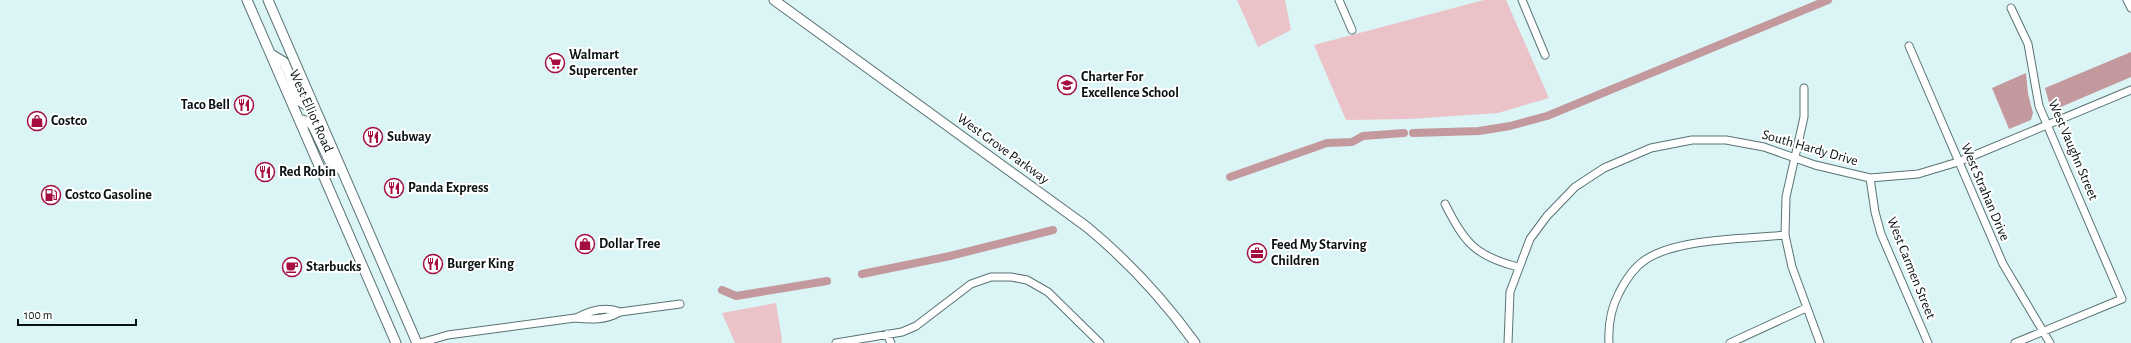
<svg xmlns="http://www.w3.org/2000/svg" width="2131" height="343" font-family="'Alegreya Sans',sans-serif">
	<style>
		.green { fill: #ebc2c7 }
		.water { fill: #c3999d }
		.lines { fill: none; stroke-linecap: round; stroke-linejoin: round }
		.canal { stroke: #c3999d; stroke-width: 8 }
		.street-casing { stroke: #5b7274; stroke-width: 9 }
		.secondary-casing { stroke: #5b7274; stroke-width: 11 }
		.street { stroke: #fff; stroke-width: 7 }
		.secondary { stroke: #fff; stroke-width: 9 }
		.labels { text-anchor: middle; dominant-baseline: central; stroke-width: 4; stroke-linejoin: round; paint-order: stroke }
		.poi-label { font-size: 14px; font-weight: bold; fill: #081112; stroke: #fff; text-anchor: start }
		.street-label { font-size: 14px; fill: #081112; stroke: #fff }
	</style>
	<rect width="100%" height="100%" fill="#dbf5f7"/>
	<path class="green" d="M1237,0h48l6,30 -33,17z
		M1484,0h22l43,98 -51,15 -88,6 -64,1 -32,-75z
		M776,303l6,37 -1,3h-46l-13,-30z"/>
	<path class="water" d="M2131,52v25l-75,32 -6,-3 -5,-18z
		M2026,73l2,21 5,19 -2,7 -22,9 -17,-41z"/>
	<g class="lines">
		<path class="canal" d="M1413,133l66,-2 31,-5 37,-10 281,-116
			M1230,177l97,-34 25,-1 11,-6 41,-3
			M862,274l88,-18 103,-26
			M722,290l14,6 91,-15"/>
		<defs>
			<path id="street" d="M1339,0l13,30
				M1522,0l23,55
				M2127,0l4,8
				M2011,8l17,36 11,62 83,193 -107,44
				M1909,46l94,218 47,79
				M1804,88v29l-18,80 -1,38 7,32 28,76
				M1870,178l5,34 6,22 47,109
				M1445,204c20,39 30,52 73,63
				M576,318c13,-7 30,-12 44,-6
				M887,334l4,9
				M420,343l28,-8 127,-17c16,2 31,2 45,-6l60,-8
				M836,343l66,-11 14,-6 55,-42 20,-7h20l16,3 21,12 52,51
				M1508,343l2,-51 20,-53 17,-23 28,-29 29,-19 47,-20 41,-8h34l38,7 51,18 55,13 48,-4 40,-12 173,-72
				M1609,343c-1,-18 1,-33 10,-50 6,-12 14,-25 26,-33 33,-22 101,-21 140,-25
				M1730,343l76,-35"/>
			<path id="secondary" d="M247,0l149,343
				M268,0l149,343
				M774,0l313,227c41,34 77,73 108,116
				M271,54l13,8 17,40 14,8
				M299,119l10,3 4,4 16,34 11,9"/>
		</defs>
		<use href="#street" class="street-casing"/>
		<use href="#secondary" class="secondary-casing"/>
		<use href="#street" class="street"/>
		<use href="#secondary" class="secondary"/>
	</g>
	<defs>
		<symbol id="supermarket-ring" viewBox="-11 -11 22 22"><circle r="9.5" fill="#fff" stroke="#a60e41" stroke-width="1.5"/><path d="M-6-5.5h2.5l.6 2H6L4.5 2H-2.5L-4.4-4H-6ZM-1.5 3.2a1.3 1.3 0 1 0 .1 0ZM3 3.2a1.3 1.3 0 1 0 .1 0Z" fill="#a60e41"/></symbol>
		<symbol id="school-ring" viewBox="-11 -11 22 22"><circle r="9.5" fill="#fff" stroke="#a60e41" stroke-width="1.5"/><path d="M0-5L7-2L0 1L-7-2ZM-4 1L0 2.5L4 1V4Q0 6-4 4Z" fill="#a60e41"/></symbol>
		<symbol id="restaurant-ring" viewBox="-11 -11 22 22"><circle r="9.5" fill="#fff" stroke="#a60e41" stroke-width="1.5"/><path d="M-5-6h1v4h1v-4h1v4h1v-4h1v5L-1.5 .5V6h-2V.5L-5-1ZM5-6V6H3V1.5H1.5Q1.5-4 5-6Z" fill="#a60e41"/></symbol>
		<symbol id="shop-ring" viewBox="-11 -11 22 22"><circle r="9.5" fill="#fff" stroke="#a60e41" stroke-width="1.5"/><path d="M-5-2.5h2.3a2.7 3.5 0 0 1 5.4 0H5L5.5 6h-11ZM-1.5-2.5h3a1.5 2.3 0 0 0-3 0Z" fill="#a60e41"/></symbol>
		<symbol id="fuel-ring" viewBox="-11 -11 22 22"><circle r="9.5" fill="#fff" stroke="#a60e41" stroke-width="1.5"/><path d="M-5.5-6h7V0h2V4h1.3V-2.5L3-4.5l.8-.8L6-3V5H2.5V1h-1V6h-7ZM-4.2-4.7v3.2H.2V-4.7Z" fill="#a60e41"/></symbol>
		<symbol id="office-ring" viewBox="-11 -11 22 22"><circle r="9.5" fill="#fff" stroke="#a60e41" stroke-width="1.5"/><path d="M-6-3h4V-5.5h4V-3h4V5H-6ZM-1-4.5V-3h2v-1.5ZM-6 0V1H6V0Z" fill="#a60e41"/></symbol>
		<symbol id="cafe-ring" viewBox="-11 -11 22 22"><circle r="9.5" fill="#fff" stroke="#a60e41" stroke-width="1.5"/><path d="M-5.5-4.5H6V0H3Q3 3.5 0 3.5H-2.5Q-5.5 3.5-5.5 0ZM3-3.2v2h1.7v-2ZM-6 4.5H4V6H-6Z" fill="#a60e41"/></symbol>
	</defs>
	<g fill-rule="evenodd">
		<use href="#supermarket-ring" x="544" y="52" width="22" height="22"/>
		<use href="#school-ring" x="1056" y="74" width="22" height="22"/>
		<use href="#restaurant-ring" x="233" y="94" width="22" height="22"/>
		<use href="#shop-ring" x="26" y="110" width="22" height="22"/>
		<use href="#restaurant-ring" x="362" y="126" width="22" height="22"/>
		<use href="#restaurant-ring" x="254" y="161" width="22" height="22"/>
		<use href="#restaurant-ring" x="383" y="177" width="22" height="22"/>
		<use href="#fuel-ring" x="40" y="184" width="22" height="22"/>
		<use href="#shop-ring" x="574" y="233" width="22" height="22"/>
		<use href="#office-ring" x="1246" y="242" width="22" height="22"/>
		<use href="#restaurant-ring" x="422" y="253" width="22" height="22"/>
		<use href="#cafe-ring" x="281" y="256" width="22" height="22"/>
	</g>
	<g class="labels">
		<g class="poi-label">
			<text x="569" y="55">Walmart<tspan x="569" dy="16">Supercenter</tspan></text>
			<text x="1081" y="77">Charter For<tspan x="1081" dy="16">Excellence School</tspan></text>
			<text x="230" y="105" text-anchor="end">Taco Bell</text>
			<text x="51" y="121">Costco</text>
			<text x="387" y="137">Subway</text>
			<text x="279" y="172">Red Robin</text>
			<text x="408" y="188">Panda Express</text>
			<text x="65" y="195">Costco Gasoline</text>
			<text x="599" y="244">Dollar Tree</text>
			<text x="1271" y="245">Feed My Starving<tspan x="1271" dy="16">Children</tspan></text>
			<text x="447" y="264">Burger King</text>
			<text x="306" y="267">Starbucks</text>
		</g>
		<g class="street-label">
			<text transform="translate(311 111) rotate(66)">West Elliot Road</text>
			<text transform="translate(1810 148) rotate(16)">South Hardy Drive</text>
			<text transform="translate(1003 149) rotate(36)">West Grove Parkway</text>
			<text transform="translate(2073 150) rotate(67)">West Vaughn Street</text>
			<text transform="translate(1985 192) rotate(67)">West Strahan Drive</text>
			<text transform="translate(1911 268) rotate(68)">West Carmen Street</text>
		</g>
	</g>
	<path d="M18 319v6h118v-6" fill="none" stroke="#081112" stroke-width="2"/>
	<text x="24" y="319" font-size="12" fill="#081112" stroke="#ffffff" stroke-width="3" paint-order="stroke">100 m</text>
</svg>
